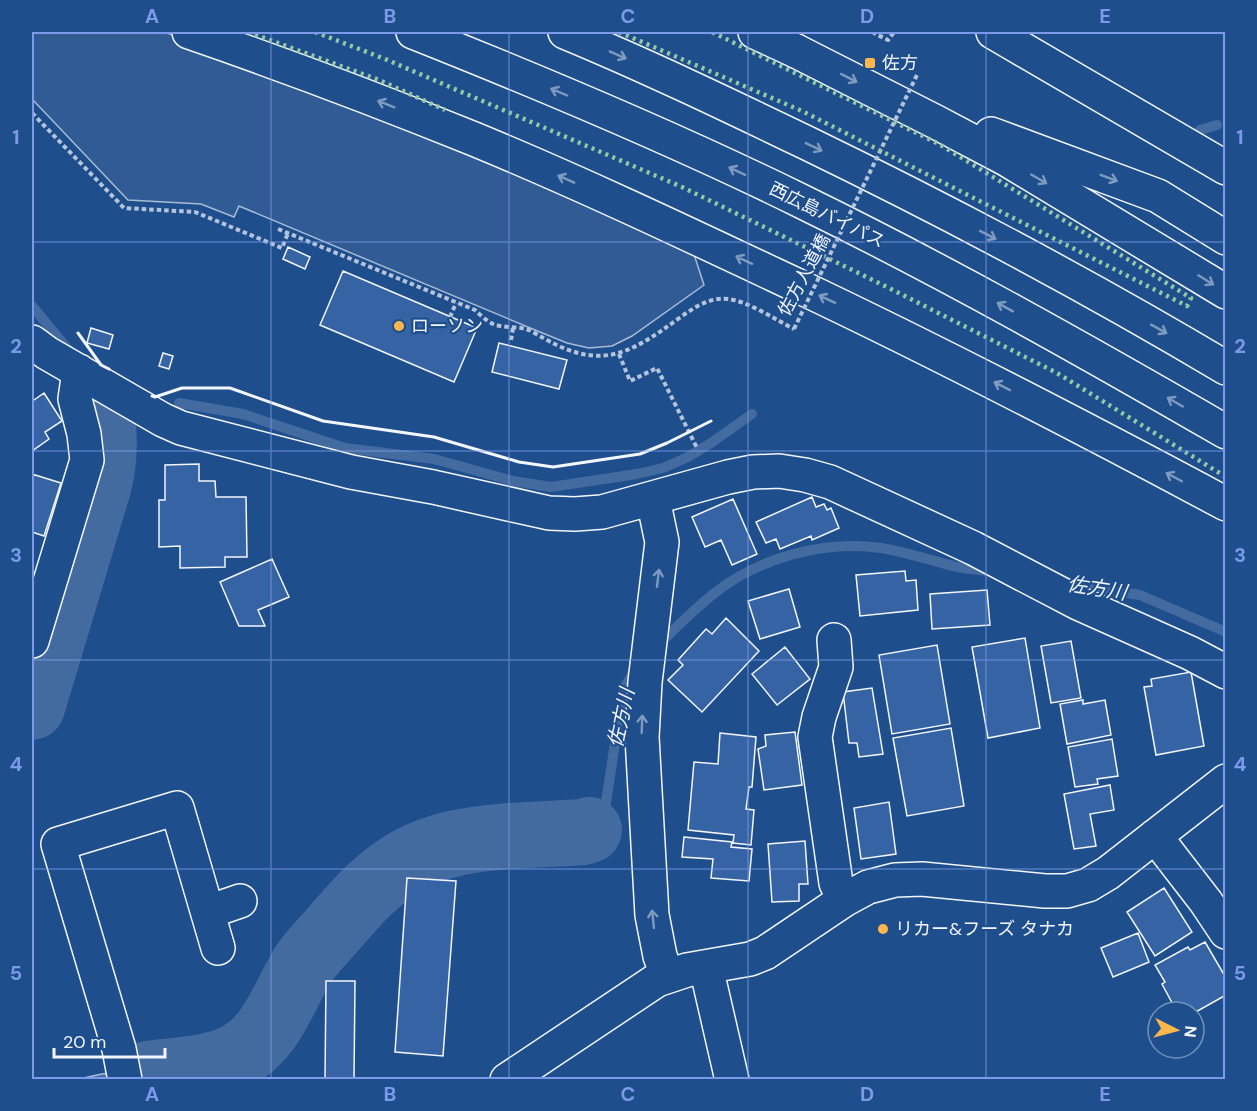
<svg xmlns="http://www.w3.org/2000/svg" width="1257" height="1111" font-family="'DM Sans','Noto Sans JP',sans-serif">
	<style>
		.built { fill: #305b95; stroke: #a8bbd7; stroke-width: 1.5 }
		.water { fill: #446ba0; stroke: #a8bbd7; stroke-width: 1.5 }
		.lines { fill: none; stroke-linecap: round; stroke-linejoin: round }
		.stream { stroke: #446ba0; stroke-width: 10 }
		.river { stroke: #446ba0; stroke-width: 66 }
		.building { fill: #3563a3; stroke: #f2f6ff; stroke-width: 1.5 }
		.minor-casing { stroke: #f2f6ff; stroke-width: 36 }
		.highway-casing { stroke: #f2f6ff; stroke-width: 36 }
		.path { stroke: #b3c4dc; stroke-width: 4; stroke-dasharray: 4.5 3; stroke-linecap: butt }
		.minor { stroke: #1f4e8c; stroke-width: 33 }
		.highway { stroke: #1f4e8c; stroke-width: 33 }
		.path-bridge { stroke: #b3c4dc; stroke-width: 4; stroke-dasharray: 4.5 3; stroke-linecap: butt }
		.hedge { stroke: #97c8a6; stroke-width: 4.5; stroke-dasharray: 3 4.5; stroke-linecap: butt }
		.fence { stroke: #f2f6ff; stroke-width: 1.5; stroke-dasharray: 8 3; stroke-linecap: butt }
		.wall { stroke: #f2f6ff; stroke-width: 3 }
		.oneway { stroke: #7e9ac0 }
		.grid { fill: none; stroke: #7d9aea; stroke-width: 1.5; stroke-opacity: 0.55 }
		.poi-dot { fill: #ffb74d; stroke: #1f4e8c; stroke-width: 2 }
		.labels { text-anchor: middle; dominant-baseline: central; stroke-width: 4.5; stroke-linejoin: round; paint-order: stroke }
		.poi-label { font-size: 18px; fill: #f2f6ff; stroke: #1f4e8c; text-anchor: start }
		.street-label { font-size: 18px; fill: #f2f6ff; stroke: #1f4e8c }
		.water-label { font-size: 20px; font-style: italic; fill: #f2f6ff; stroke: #1f4e8c }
		.neatline { fill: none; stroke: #7d9aea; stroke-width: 2 }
		.grid-label { font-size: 20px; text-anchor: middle; font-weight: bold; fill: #7d9aea }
	</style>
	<rect width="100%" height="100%" fill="#1f4e8c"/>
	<path class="built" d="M32,32h132l86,29 440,181 14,43 -72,51 -20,10 -23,2 -22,-5 -32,-13 -296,-124 -5,11 -33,-13 -73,-4 -96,-101z"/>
	<path class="water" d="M201,1062l2,11 -56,7h-73l28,-6z"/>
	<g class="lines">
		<path class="stream" d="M1200,130l17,-5
			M32,306l39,47
			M179,403l64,11 102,34 89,11 79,22 38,6 86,-13 26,-6 25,-11 23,-14 41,-29
			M105,446l5,-13 20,-11
			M1068,584l72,11 86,37
			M658,645c19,-18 37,-37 58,-53 45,-35 109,-52 165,-44 26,4 51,13 76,19 12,2 24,3 37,5
			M589,830l16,-21 17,-112 4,-12 9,-16"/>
		<path class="river" d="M32,707l67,-223c6,-24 6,-45 3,-69
			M148,1074c28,-4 59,-4 85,-16 39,-18 49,-59 70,-93 7,-11 17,-21 26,-31 25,-29 50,-59 84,-76 48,-25 117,-22 170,-26l6,-2"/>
	</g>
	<path class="building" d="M288,247l22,10 -5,12 -22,-10z
		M343,271l134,57 -23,54 -134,-57z
		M91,328l22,7 -4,14 -22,-6z
		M499,343l68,17 -8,29 -67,-17z
		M163,353l10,3 -4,13 -10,-3z
		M44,393l18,28 -17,11 4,7 -17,12v-55l2,4z
		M199,464v17h16l1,16h30l1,60h-22v10l-45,1v-22l-21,1v-47h6v-35z
		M32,474l29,9 -17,53 -12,-4z
		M812,497l4,10 8,-3 3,6 4,-2 8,20 -27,12 -1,-4 -31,13 -4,-10 -10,4 -10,-21z
		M733,499l24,55 -25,11 -11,-25 -16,7 -13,-30z
		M272,559l17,38 -31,13 7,16h-26l-19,-44z
		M905,571l1,10 10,-1 2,30 -58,6 -4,-41z
		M789,589l11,38 -40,12 -12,-38z
		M987,590l3,35 -58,4 -2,-35z
		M726,618l33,33 -57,61 -34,-32 15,-15 -5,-5 28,-31 6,5z
		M1025,638l15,90 -52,10 -16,-91z
		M1071,641l10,57 -30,5 -10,-57z
		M937,645l13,79 -58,10 -13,-79z
		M785,647l25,32 -33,26 -25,-31z
		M1191,672l13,74 -48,9 -12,-68 8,-1 -1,-7z
		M872,688l11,66 -24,3 -2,-14h-8l-6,-51z
		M1083,700v4l22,-4 6,35 -44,9 -7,-40z
		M951,728l13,78 -57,10 -14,-78z
		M795,732l7,53 -38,5 -6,-41 8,-3 -1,-11z
		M720,733l36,4 -4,50h-3l-3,22 8,1 -3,35 -18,-2 1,-8 -46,-5 6,-68 24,2z
		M1112,739l6,37 -21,3 1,5 -23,3 -7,-40z
		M1110,785l4,25 -24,4 6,32 -22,3 -10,-55z
		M889,802l7,52 -35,5 -7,-51z
		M684,837l48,5 -1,5 21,2 -3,32 -38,-3 2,-19 -31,-2z
		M805,841l3,43h-9v17l-27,1 -4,-58z
		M407,878l49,3 -13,175 -48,-4z
		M1164,888l28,44 -37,24 -28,-44z
		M1138,933l11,29 -36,15 -12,-29z
		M1205,942l21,36v17l-32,18 -17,-1 -15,-28 3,-2 -10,-17 33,-18 2,3z
		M326,981h29l-1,99h-29z"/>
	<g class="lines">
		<defs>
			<path id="minor" d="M189,32c96,33 191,69 285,107 109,45 216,96 322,146
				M755,32l41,19
				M993,32l233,136
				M32,342l15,11 116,67 18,8 170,44 82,15 116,26 26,1 27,-2 126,-35 25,-5 26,-1 26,4 25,7 143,66 105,55 112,50 36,19
				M653,499l9,43 -17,140 -3,55 10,178 8,41 7,19
				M834,640l2,27 -17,50 -4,20 21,146 8,17
				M32,641l55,-181 -3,-26 -9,-35 4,-28
				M1155,836l51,66 20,30
				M208,912l32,-11
				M706,967l26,113
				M125,1080l-6,-31 -61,-205 119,-36 41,140
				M507,1080l150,-100 30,-10 63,-11 15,-6 79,-53 24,-13 27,-7 27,-1 123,12h22l21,-6 20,-12 118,-92"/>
			<path id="highway" d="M413,32c131,52 262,107 388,169 145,71 285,150 425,231
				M565,32c82,34 163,73 244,112 142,69 281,143 417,224
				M796,51l138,70 72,38 220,133
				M991,134l167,62 68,42
				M796,285c146,69 288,143 430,219"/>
		</defs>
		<use href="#minor" class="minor-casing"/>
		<use href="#highway" class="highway-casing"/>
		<path class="path" d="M872,32l16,8 6,-8
			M32,113l92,95 71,4 87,36 6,-15
			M278,229l197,81c5,5 12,11 18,14 12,5 29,1 40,8 65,40 92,26 149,-16 13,-9 28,-19 46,-17 20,2 48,21 66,30
			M450,317l6,-14
			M511,340l2,-12
			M619,354l11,27 27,-13 40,80"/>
		<use href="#minor" class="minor"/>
		<use href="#highway" class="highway"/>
		<path class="path-bridge" d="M794,329l123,-254"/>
		<path class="hedge" d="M248,32l131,48 66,30
			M315,32l70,27 297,128 201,98 174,88 169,104
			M619,32l183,79 385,195 4,-8 -252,-154 -227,-112"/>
		<path class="fence" d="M166,1080l13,-2v2"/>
		<path class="wall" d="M78,333l23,32 8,4
			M152,396l3,1 27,-9h48l93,33 111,16 85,25 34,5 87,-13 27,-11 44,-22"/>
	</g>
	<defs><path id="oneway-shaft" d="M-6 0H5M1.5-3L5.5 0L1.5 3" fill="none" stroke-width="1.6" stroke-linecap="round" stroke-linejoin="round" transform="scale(1.5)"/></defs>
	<g class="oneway">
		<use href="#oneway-shaft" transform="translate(618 55) rotate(24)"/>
		<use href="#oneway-shaft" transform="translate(849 78) rotate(27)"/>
		<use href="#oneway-shaft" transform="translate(559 92) rotate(-157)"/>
		<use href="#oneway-shaft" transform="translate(386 104) rotate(-158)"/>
		<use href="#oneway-shaft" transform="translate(814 147) rotate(26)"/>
		<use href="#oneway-shaft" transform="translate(737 171) rotate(-155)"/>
		<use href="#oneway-shaft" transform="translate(1109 178) rotate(21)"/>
		<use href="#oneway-shaft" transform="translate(566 179) rotate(-156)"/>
		<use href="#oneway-shaft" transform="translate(1039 179) rotate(30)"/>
		<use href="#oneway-shaft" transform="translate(988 235) rotate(27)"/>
		<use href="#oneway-shaft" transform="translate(744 260) rotate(-155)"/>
		<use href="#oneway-shaft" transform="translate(1206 280) rotate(32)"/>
		<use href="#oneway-shaft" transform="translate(827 299) rotate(-155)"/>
		<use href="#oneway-shaft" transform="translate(1005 307) rotate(-151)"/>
		<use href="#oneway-shaft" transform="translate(1159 329) rotate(29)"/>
		<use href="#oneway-shaft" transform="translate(1002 386) rotate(-153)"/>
		<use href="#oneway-shaft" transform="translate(1175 402) rotate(-150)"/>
		<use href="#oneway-shaft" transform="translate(1174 477) rotate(-152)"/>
		<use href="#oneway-shaft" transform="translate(658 578) rotate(-83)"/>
		<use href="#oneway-shaft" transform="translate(642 724) rotate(-88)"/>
		<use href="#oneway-shaft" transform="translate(653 919) rotate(-96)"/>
	</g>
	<path class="grid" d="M271,32v1048M509,32v1048M748,32v1048M986,32v1048M32,242h1194M32,451h1194M32,660h1194M32,869h1194"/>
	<g class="poi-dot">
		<rect x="864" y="57" width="12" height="12" rx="3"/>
		<circle cx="399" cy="326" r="6"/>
		<circle cx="883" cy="929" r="6"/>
	</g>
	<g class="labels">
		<g class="poi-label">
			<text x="882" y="63">佐方</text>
			<text x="411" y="326">ローソン</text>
			<text x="895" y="929">リカー&amp;フーズ タナカ</text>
		</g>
		<g class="street-label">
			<text transform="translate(827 215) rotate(26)">西広島バイパス</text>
			<text transform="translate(804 275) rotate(-62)">佐方人道橋</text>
		</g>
		<g class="water-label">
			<text transform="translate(1097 588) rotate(9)">佐方川</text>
			<text transform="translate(621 718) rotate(-78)">佐方川</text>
		</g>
	</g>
	<rect width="1257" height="1111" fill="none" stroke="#1f4e8c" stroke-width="66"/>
	<g transform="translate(1176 1030) rotate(96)"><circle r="28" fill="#1f4e8c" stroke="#7391ba" stroke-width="1.5"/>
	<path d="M0-4.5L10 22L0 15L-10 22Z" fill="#ffb74d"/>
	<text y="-9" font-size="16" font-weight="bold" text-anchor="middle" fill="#f2f6ff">N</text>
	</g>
	<path d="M54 1048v9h111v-9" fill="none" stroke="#f2f6ff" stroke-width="3"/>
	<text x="63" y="1048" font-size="18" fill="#f2f6ff" stroke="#1f4e8c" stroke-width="4.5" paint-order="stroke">20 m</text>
	<rect x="33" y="33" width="1191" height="1045" class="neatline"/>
	<g class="grid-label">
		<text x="152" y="23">A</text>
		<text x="390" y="23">B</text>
		<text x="628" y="23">C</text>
		<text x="867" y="23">D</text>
		<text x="1105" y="23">E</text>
		<text x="16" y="144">1</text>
		<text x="1240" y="144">1</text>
		<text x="16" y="353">2</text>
		<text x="1240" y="353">2</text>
		<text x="16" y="562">3</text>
		<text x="1240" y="562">3</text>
		<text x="16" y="771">4</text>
		<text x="1240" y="771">4</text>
		<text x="16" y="980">5</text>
		<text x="1240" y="980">5</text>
		<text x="152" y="1101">A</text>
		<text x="390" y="1101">B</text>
		<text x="628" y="1101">C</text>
		<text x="867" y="1101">D</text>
		<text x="1105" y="1101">E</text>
	</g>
</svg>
